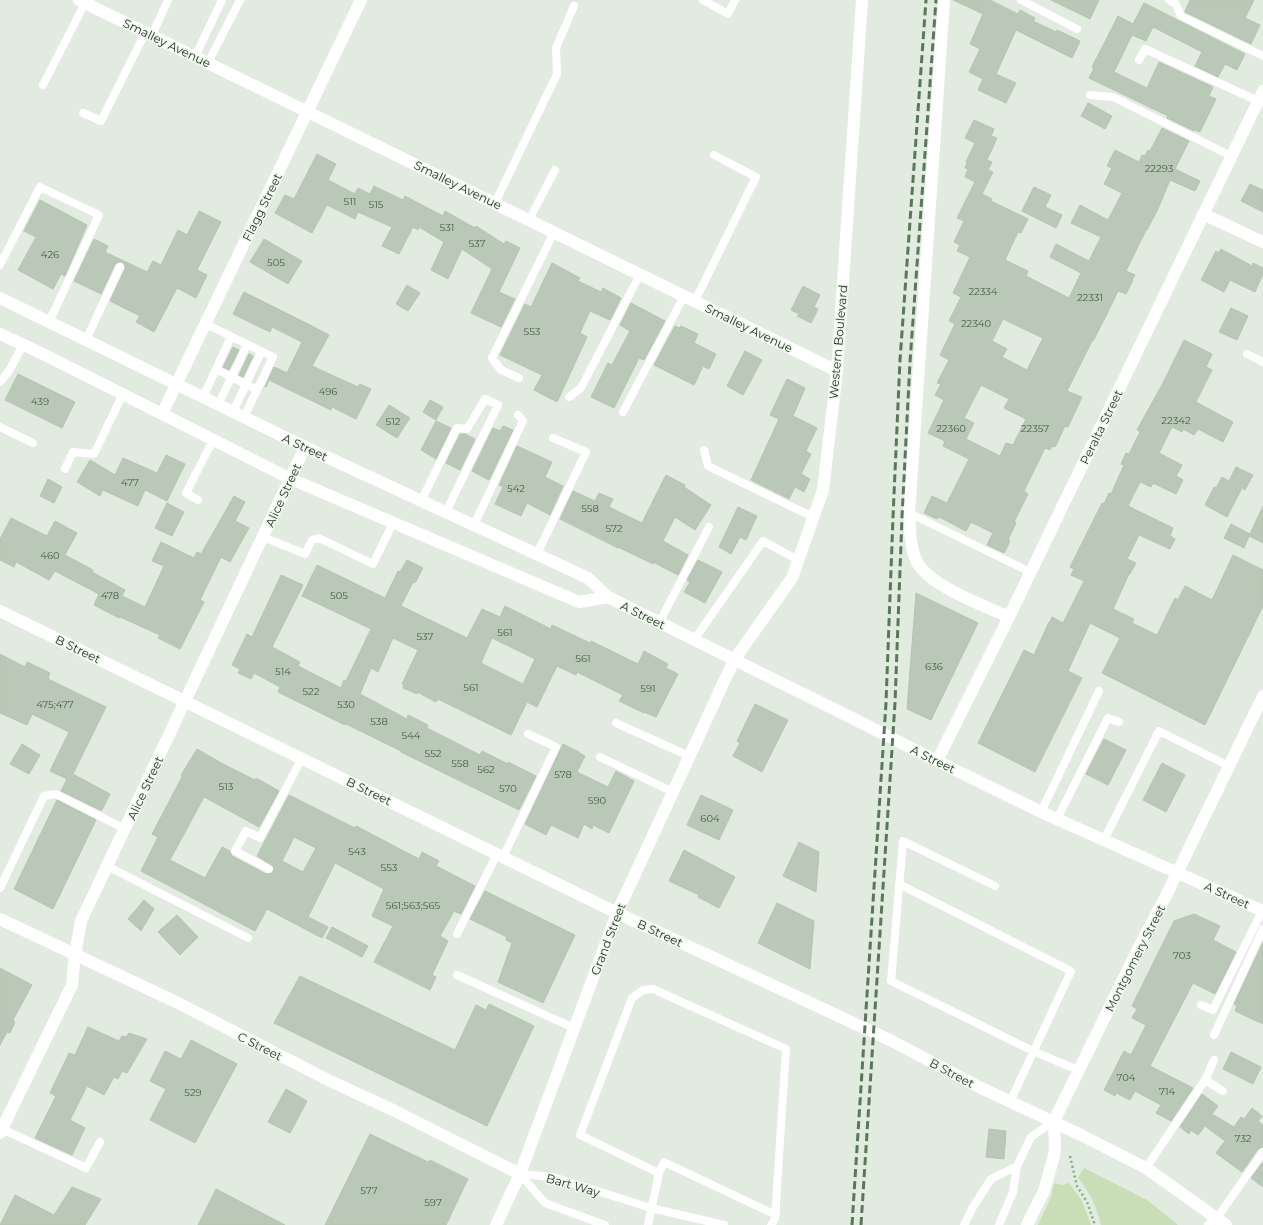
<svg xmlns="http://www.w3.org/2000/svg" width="1263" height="1225" font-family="Montserrat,sans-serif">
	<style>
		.green { fill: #c9deb6 }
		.building { fill: #bac9b7; stroke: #b4c5b1; fill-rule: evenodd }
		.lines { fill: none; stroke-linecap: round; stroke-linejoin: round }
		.path { stroke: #81b17d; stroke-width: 2.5; stroke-dasharray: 2 3; stroke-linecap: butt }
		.service { stroke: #fff; stroke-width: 8 }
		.minor { stroke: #fff; stroke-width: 12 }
		.tertiary { stroke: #fff; stroke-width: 12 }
		.secondary { stroke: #fff; stroke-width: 12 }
		.rail { stroke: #5a7859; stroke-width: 3; stroke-dasharray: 8 4; stroke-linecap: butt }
		.labels { text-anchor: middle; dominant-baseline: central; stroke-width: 3; stroke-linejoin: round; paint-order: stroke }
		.number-label { font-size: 10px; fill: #465f45 }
		.street-label { font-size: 12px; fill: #203c1f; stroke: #f1f8ef }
	</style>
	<rect width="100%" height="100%" fill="#e1ebdf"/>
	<path class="green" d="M1084,1168l63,32 31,25h-77c-5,-20 -10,-31 -23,-47z
		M1054,1183l8,2 7,-2 13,18 9,24h-53l13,-28z"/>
	<path class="building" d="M953,0h37l28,14 2,-4 15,8 -2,3 23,11 1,-2 23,11 -8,17 -56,-28 -20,44 20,9 -10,20 -28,-13 5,-11 -14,-7 11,-23 -10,-5 13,-30z
		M1051,0h48l-9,19z
		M1190,0h64l-9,18 15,7 -9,19 -66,-32v-1z
		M1144,3l101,51 -8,16 -12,-6 -7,13 -23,-11 7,-14 -49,-25 -7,14 -14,-6 -18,37 33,16 12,-26 54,25 -4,9 7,3 -16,33 -5,-2 -1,1 -27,-13 1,-2 -79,-38 5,-10 -2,-1 26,-51 15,8z
		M1088,103l24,13 -7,13 -24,-13z
		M974,120l20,9 -3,7 6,2 -10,22 5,2 -4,8 5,2 -11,22 10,5 -1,2 37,18 -7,14 -3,-1 -13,28 23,11 -2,5 43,22 12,-25 -31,-16 6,-13 33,17 12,-24 -30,-14 9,-18 28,15 14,-27 -18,-9 8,-16 -5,-2 8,-16 24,12 3,-7 3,1 3,-6 2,1 12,-23 27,13 -14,28 25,12 -5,10 -25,-11 -12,29 -11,21h-1l-20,41 9,4 -3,5h1l-7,14 -8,-3 -13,27 -12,23h-1l-25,50 15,6 -14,30 -3,-1 -10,21 -3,-1 -2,4 -5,-2 -21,43 4,3 -14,28 2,1 -8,17 2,1 -6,12 -17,-8 6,-12 -22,-11 -5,9 -27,-14 -2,2 -13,-6 8,-17 15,7 22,-44 -26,-13 2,-5 -17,-8 16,-33 -9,-5 6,-11 -4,-1 12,-23 -9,-5 15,-31 -6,-3 12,-24 -8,-4 17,-36 -13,-6 3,-6 -6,-3 10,-21 -7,-3 18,-36 -10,-5 3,-8 -3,-1 2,-5 -1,-1 9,-19 -10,-5zM1003,319l40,19 -16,32 -25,-13 5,-8 -15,-8zM981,385l28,14 -5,9 22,11 -13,26 -7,-2 -6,13 -34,-17 8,-16 -10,-5z
		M317,154l19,10 -8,16 27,14 3,-6 12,6 4,-8 29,14 2,-4 38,20 2,-5 30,17 1,-2 28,18 2,-3 14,7 -21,44 16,7 -14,28 -30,-14 21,-44 -30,-20 -14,30 -17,-9 13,-28 -25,-15 -1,3 -5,-3 -14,27 -17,-8 10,-19 -34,-15 -3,7 -28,-14 -15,28 -37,-20 10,-18 9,4z
		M1250,184l13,6v22l-22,-11z
		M1034,187l17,8 -6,12 17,8 -6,13 -34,-17z
		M40,200l47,25 -22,51 -4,-2 -8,15 -35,-19 18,-33 -12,-6z
		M199,211l22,11 -24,48 10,5 -11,23 -19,-10 -23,44 -18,-10 4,-6 -30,-15 15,-32v-3l-2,-4h-4l-4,2 -14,30 -27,-13 20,-42 14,7 -3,6 42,20 6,-11 8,4 17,-35 9,5z
		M264,239l38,22 -14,23 -38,-22z
		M1221,249l31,17 1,-3 10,5v6l-8,18 -25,-12 -6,12 -23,-12 15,-29 3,2z
		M552,263l28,15 -2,3 23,11 2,-4 18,10 -11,22 -20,-9 -10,22 7,4 -30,65 -23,-12 8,-15 -42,-20 25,-51 6,3z
		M407,285l13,8 -12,18 -12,-7z
		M803,286l17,9 -6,12 4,2 -7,14 -14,-7 2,-2 -8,-4z
		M244,292l66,33 19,10 -17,31 46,21 2,-3 11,5 -15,30 -24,-12 -1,3 -62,-30 -3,7h-1l9,-20 13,6 15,-31 -30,-15 -2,5 -37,-18z
		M631,303l34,18 -21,39 -5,-2 -25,50 -23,-11 17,-34 4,2 18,-34 -10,-6z
		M1231,308l17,8 -11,24 -18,-8z
		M675,326l5,2 1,-2 17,8 -4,9 22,11 -7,15 -6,-3 -9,19 -40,-20z
		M1184,340l28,14 -6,13 6,3 -16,32 37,20 -10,20 -25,-13 -4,6 -11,-6 -1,3 -10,-5 -13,26 23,12 -6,11 7,4 -7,14 -23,-11 -2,4 -11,-5 -12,24 45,22 -3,8 5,3 -5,10 -31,-14 -12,24 9,4 -6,11h-1l-16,35 21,10 -2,4 25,12 18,-37 3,2 7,-14 27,14 21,-45 30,15v36l-58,119 -103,-52 18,-35 -30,-15 -22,48 14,7 -47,94 -57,-29 46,-93 10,5 15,-33h1l2,-5 11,6 21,-42 -13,-6 3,-6 -4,-2 32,-64 2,1 5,-11 2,1 13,-29 -3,-1 5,-11 3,1 11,-22 -3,-2 26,-47z
		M233,347l6,3 -10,20 -6,-3z
		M745,351l17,9 -19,35 -16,-9z
		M249,354l4,2 -10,21 -4,-2z
		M18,374l57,28 -13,26 -57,-28z
		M787,379l18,9 -12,28 24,12 -11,23 5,3 -10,20 9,5 -6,13 -9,-5 -6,12 -38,-19 28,-61 -9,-4z
		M430,400l13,7 -7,13 -13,-8z
		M389,405l21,13 -13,20 -21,-13z
		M436,421l15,7 -15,31 -15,-9z
		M503,426l10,4 -24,50 -17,-9 21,-43 7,3z
		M460,434h5l10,5 -15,31 -14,-7z
		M517,446l35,16 -7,15 18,9 -13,29 -23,-12 -6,13 -26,-12 8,-17 -4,-2z
		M166,455l19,9 -18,37 -22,-11 -7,16 -35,-16 -3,6 -23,-14 13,-22 25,15 8,-17 34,15z
		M1236,467l17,8 -8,15 -3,-2 -15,29 -22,-12 9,-18 2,1 6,-11 7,4z
		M666,475l19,10 -1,2 27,18 -16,25 -20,-13 -12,24 25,14 -10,20 -25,-13v2l-35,-17v1l-58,-29 13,-28 22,10 4,-8 14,6 -4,8 33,16z
		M48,479l14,8 -8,16 -14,-7z
		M234,496l11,6 -10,19 14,7 -19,34 -9,-5 -21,43 4,2 -24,47 -22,-11 2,-3 -40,-18 -1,1 -25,-13 5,-11 -44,-23 -6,9 -33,-18 -2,5 -14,-7v-21l11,-21 36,18 8,-15 22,12 -12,22 28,15 -1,2 33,18 -3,6 23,11 19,-41 -12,-5 9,-19 33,16 3,-6 4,2z
		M167,503l17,9 -12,24 -17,-8z
		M1263,506v37l-14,-7 -5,12 -20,-10 7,-14 19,10z
		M738,507l19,9 -11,24 -6,-3 -9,17 -12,-7z
		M407,560l16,8 -8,15 -2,-1 -12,24 66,32 15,-29 18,8 5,-11 46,23 1,-4 38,18 1,-2 47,23 6,-13 24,13 -2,4 12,6 -22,43 -12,-5v1l-25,-12 4,-6 -46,-23 -1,3 -19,-9 -20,41 -10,-5 -16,33 -2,-1 -71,-35 -2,3 -19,-10v2l-14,-6 1,-3 -2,-1 16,-34 -25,-12 -15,34 -7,-4 -11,26 47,25 1,-4 20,10 -1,3 53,27 2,-4 26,13v-2l28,14 -17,34 -118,-58v-1l-55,-27 -1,1 -67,-33 2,-5 -26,-14 -3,6 -13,-6 2,-4 -8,-4 15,-31 5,3 29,-62 22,10 -31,62 28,15 -2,4 43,22 3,-8 2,1 25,-52 -69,-33 15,-31 68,33 13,-27 2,1zM492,638l43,21 -12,25 -42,-21z
		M698,560l24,12 -17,31 -21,-11 6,-10 -3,-2z
		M916,593l62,30 -47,97 -24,-11z
		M0,654l25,13 2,-5 23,11 -2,6 58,28 -33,67 37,20 -8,16h-2l-39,-19 6,-12 -17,-8 19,-39 -37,-18 -5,11 -27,-12z
		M755,704l33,16 -26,52 -29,-16 7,-13 -3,-2z
		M1104,739l22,11 -18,35 -22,-11z
		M22,744l18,11 -11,19 -19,-10z
		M563,744l16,8v1l6,3 -8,16 31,15 8,-16 18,10 -25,52 -16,-8 -1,4 -8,-5 -6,14 -27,-13 -5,10 -21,-11z
		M197,749l26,15 32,16 1,-2 23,13 -20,36 -55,-30 -34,63 35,18 17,-31 8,4 2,5 34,18 6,-1 2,-4 -1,-3 -16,-10 32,-61 66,33 1,-2 63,33 3,-7 17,9 -3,5 39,20 -14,28 -7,-3 -14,25 8,5 -16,34 4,2 -6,13 -56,-28 19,-36 -21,-10 12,-27 -49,-26 -27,54 20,10 -6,11 -55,-29 -12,22 -114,-60 17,-34 -6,-3 31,-59h-2zM294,837l22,11 -13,24 -21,-11z
		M1162,763l23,12 -19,37 -23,-12z
		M701,795l32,15 -14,30 -32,-15z
		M57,800l39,20 -43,89 -39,-20z
		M799,842l20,10 -3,40 -33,-16z
		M684,850l51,27 -16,31 -21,-11 1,-2 -30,-14z
		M485,891l90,44 -32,68 -45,-21 14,-39 -6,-3 1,-3 -37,-18z
		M144,900l10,9 -13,22 -13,-12z
		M777,903l37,18 -4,48 -52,-26z
		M1194,914l26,12 -7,14 23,12 -21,42 -22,-11 -43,83 43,22 -22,33 -15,-8 5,-8 -26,-14 -5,9 -14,-7 -1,3 -11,-6 20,-39 7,4 15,-30 -14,-7 5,-9 -5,-3 42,-85z
		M177,915l21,22 -18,18 -22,-23z
		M332,927l36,19 -6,11 -36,-19z
		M1263,942v82l-28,-13 2,-5 -3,-2z
		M0,968l32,17 -19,35 2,2 -5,11 -3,-1 -7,13z
		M300,976l155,74 21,-45 10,5 3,-6 45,22 -47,100 -213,-103z
		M88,1027l31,14 3,-5 4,1 3,-4 18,6 -20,34 -5,-2 -4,8 -4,-2 -10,18 -17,-9 -17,34 15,8 -13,27 -37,-17 21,-42 -6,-3 19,-40 6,2z
		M191,1040l46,24 -42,79 -45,-23 16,-31 -16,-8 15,-30 16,8z
		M1231,1052l30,15 -8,17 -30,-15z
		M286,1089l21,12 -17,32 -22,-11z
		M1202,1094l16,12 -6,8 22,13 7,-10 3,2 8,-11 10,8 -4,5 5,4v22l-5,2 -16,23 -26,-19 9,-12 -20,-15 -7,9 -7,-5 -2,4 -9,-7z
		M989,1129l17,2 -2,28 -18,-2z
		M370,1134l58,28 2,-2 38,19 -22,46h-121z
		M1263,1162v25l-12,-9z
		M72,1187l29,12 -16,26h-85l15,-30 39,20z
		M216,1189l69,36h-87z"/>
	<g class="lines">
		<path class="path" d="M1070,1156l7,30 10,16 8,23"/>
		<path class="service" d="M703,0l25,14 7,-14
			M1021,0l56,29
			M1169,0l7,4 5,12 82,40
			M152,35l16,-35
			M195,57l27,-57
			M1139,60l6,-11 113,52
			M208,63l32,-63
			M43,85l42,-82
			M1090,95l23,2 118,59
			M83,113l18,8 44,-88
			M495,203l62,-129 -1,-26 18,-42
			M529,220l26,-50
			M0,265l40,-78 59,28 -50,107
			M695,301l61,-124 -42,-22
			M206,324l67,33 -29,60
			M86,340l34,-73
			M1247,354l16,8
			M216,369l41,21
			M519,378l-18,-8 -9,-12 62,-126
			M0,382l9,-11 14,-26
			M203,397l28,-60
			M569,397l12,-9 59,-114
			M218,405l29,-60
			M233,412l28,-60
			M623,412l61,-116
			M0,427l33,16
			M704,450l4,16 105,51
			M65,469l8,-17 21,2 29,-60
			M198,500l-12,-7 27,-53
			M421,501l36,-73 10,1 18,-30 13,6 -52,107
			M909,513l121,59
			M474,525l49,-104 -5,-6
			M263,537l42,17 7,-14 7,-2 54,26 20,-41
			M537,554l49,-102 -33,-14
			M659,623l50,-96
			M694,640l69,-99 35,19
			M616,723l73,33
			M600,757l73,35
			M1041,812l58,-121
			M1057,819l51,-101 11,4
			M1104,840l55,-109 70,35
			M503,857l53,-110 -28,-13
			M107,866l141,72
			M269,869l-34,-18 11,-20 14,7 42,-80
			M899,884l172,87 -61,131
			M995,886l-92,-45 -12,140 142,70 45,19
			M0,888l44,-92 12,-2 69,35
			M457,934l40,-80
			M457,975l117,53
			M1201,1005l12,5 49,-99
			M1214,1035l49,-106
			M1205,1080l9,-20
			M0,1128l86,40 14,-26
			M1146,1168l59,-88 18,11
			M659,1173l5,-11 112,53
			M520,1174l33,3 98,31 73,17
			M520,1174l25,29 60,22
			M648,1225l11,-52 -79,-38 52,-137 11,-8 10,-1 133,60 -11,170 -4,6
			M964,1225l9,-18 18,-28 26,-13
			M999,1225l14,-33 4,-26 14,-29 23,-16
			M1208,1225l9,-7 46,-66"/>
		<path class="minor" d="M79,0l758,371
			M944,0l-35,513c1,16 1,35 8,49 14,25 66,43 92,55
			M1203,214l60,28
			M162,414l199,-414
			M0,611l617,302 273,127 89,47 100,47 67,34 80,57
			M734,660l58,-82 31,-88 14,-119 25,-371
			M937,761l72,-144 254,-526
			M0,919l178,84 152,78 65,30 125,63
			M0,1133l72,-148 3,-30 6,-34 224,-474
			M1027,1225l17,-34 10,-35 1,-7 -1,-28 85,-174 26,-49 98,-202"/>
		<path class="tertiary" d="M496,1225l24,-51 97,-261 117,-253"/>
		<path class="secondary" d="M0,298l305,149 283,131 20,19 248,123 81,41 104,51 222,99
			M0,334l41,19 250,126 288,123 29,-5"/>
		<path class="rail" d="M852,1225l34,-522 7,-186 7,-157 26,-360
			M861,1225l34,-522 7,-186 8,-155 26,-362"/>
	</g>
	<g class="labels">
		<g class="number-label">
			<text x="1159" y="168">22293</text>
			<text x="350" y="201">511</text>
			<text x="376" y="204">515</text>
			<text x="447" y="227">531</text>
			<text x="477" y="243">537</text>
			<text x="50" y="254">426</text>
			<text x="276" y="262">505</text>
			<text x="983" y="291">22334</text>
			<text x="1090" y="297">22331</text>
			<text x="976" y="323">22340</text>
			<text x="532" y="331">553</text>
			<text x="328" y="391">496</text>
			<text x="40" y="401">439</text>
			<text x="1176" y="420">22342</text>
			<text x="393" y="421">512</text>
			<text x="951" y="428">22360</text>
			<text x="1035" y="428">22357</text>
			<text x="130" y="482">477</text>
			<text x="516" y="488">542</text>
			<text x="590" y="508">558</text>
			<text x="614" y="528">572</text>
			<text x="50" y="555">460</text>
			<text x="110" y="595">478</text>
			<text x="339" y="595">505</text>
			<text x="505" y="632">561</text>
			<text x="425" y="636">537</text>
			<text x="583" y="658">561</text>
			<text x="934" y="666">636</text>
			<text x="283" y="671">514</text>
			<text x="471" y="687">561</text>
			<text x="648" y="688">591</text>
			<text x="311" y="691">522</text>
			<text x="55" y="704">475;477</text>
			<text x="346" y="704">530</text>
			<text x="379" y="721">538</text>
			<text x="411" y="735">544</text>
			<text x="433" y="753">552</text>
			<text x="460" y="763">558</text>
			<text x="486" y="769">562</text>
			<text x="563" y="774">578</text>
			<text x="226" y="786">513</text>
			<text x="508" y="788">570</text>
			<text x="597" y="800">590</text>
			<text x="710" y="818">604</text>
			<text x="357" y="851">543</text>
			<text x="389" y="867">553</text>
			<text x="413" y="905">561;563;565</text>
			<text x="1182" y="955">703</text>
			<text x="1126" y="1077">704</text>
			<text x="1167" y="1091">714</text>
			<text x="193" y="1092">529</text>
			<text x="1243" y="1138">732</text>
			<text x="369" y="1190">577</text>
			<text x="433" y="1202">597</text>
		</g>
		<g class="street-label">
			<text transform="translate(167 43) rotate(26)">Smalley Avenue</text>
			<text transform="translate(458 185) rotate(26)">Smalley Avenue</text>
			<text transform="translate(262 207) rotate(-64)">Flagg Street</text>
			<text transform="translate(749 328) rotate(26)">Smalley Avenue</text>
			<text transform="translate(838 342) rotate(-85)">Western Boulevard</text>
			<text transform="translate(1101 427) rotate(-64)">Peralta Street</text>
			<text transform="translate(305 447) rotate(25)">A Street</text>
			<text transform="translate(283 495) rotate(-65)">Alice Street</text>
			<text transform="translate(643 615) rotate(26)">A Street</text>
			<text transform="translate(78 649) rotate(26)">B Street</text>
			<text transform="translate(933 759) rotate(26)">A Street</text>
			<text transform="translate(145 788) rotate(-65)">Alice Street</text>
			<text transform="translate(369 791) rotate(26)">B Street</text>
			<text transform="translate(1227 895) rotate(24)">A Street</text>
			<text transform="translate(660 933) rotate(25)">B Street</text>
			<text transform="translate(608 939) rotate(-69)">Grand Street</text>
			<text transform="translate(1135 958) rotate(-63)">Montgomery Street</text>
			<text transform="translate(260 1046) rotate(27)">C Street</text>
			<text transform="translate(952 1073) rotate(28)">B Street</text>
			<text transform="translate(573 1185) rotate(16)">Bart Way</text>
		</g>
	</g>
</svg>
